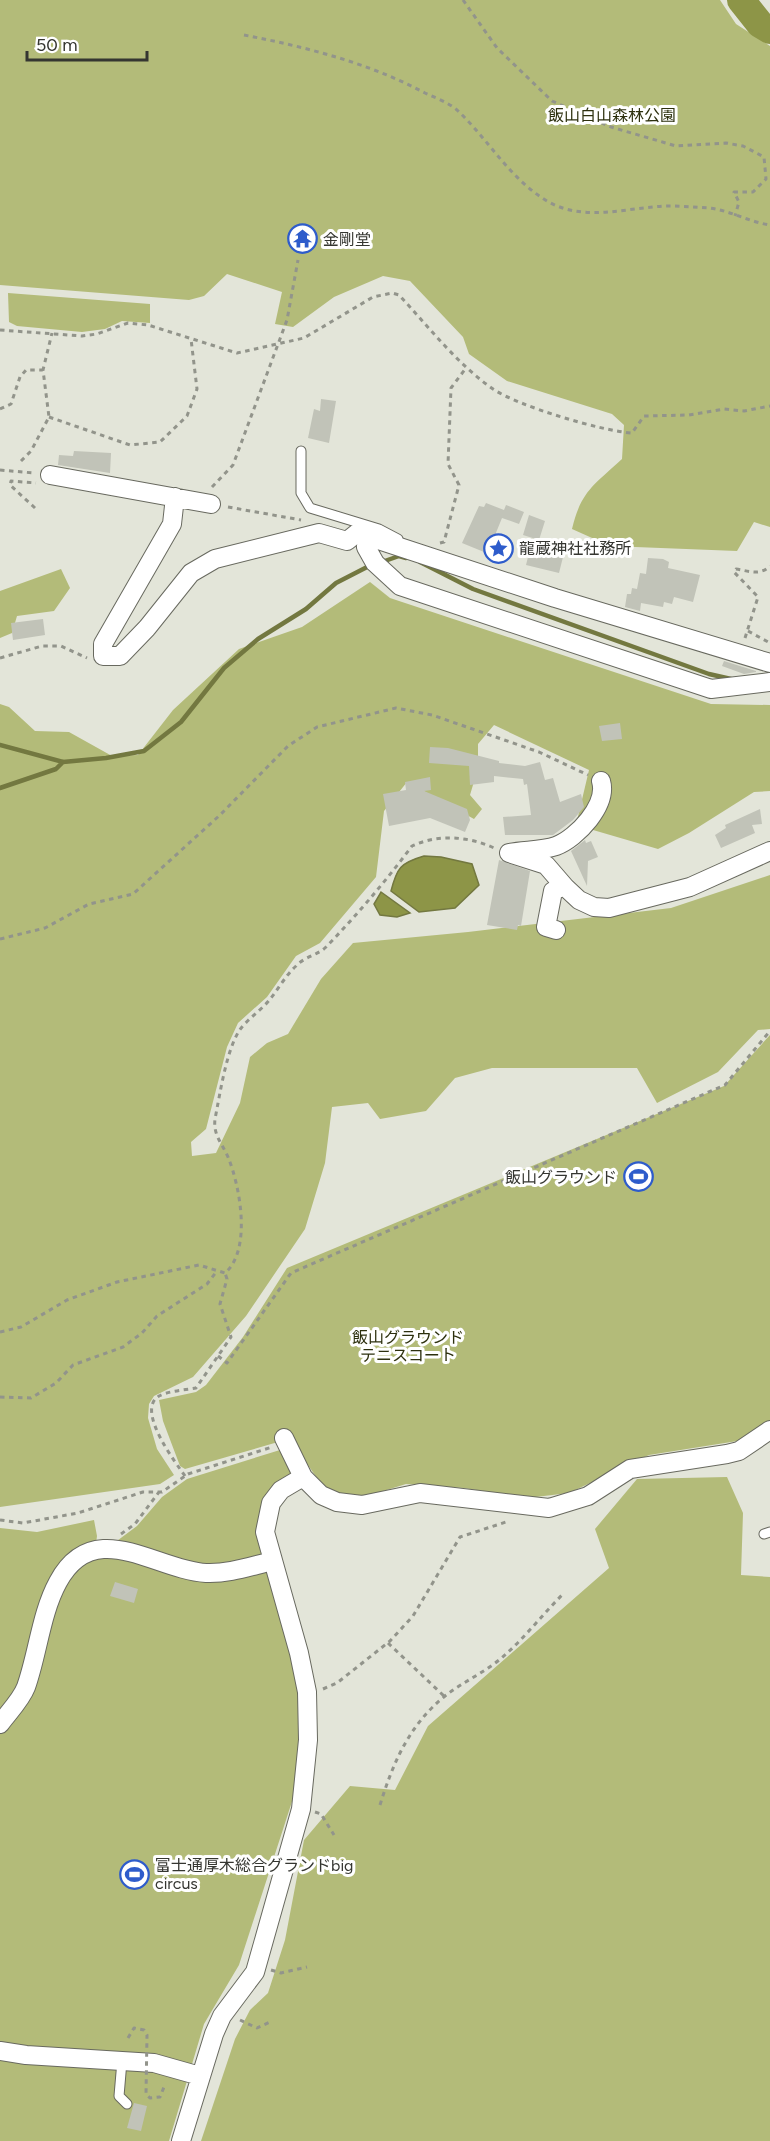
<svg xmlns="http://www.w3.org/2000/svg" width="770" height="2141" font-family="Figtree,'Noto Sans JP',sans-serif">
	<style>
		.green { fill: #b3bb79 }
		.water { fill: #8d9547; stroke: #737840; stroke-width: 1.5 }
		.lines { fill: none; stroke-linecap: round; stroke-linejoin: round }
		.stream { stroke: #737840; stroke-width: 4.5 }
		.river { stroke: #8d9547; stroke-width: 28 }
		.building { fill: #c1c3b8 }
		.service-casing { stroke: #68695f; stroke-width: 11 }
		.minor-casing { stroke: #68695f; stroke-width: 20 }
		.path { stroke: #92948b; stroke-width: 3; stroke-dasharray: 4.5 4.5; stroke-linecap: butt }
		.service { stroke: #fff; stroke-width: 9 }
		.minor { stroke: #fff; stroke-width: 18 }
		.path-bridge { stroke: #92948b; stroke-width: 3; stroke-dasharray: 4.5 4.5; stroke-linecap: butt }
		.labels { text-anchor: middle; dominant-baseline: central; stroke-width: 6; stroke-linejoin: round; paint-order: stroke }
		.park-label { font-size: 16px; fill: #2d300e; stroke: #fff }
		.poi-label { font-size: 16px; fill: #353631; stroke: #fff; text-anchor: start }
	</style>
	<rect width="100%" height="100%" fill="#e3e5d9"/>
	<path class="green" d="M0,0h720l16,24 34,22v481l-16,-5 -17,29 -127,-5 -38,-17c9,-38 22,-44 50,-70l2,-34 -12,-11 -105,-33 -38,-27 -6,-17 -53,-56 -27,-5 -49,21 -41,30 -18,-3 7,-32 -55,-18 -23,22 -15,4 -189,-15z
		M8,293l142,11v19l-28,-2 -17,8 -23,3 -65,-6 -8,-4z
		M61,569l9,19 -16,23 -37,5 -5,17 -12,5v-47z
		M370,582l20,16 321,106 59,1v86l-16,1 -65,41 -31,16 -82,-24 13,-55 -95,-45 -16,19v24l-8,27 12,14 -8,10 -67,-37 -23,29 -8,66 -56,66 -24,13 -29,41 -29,26 -11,24 -21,82 -15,13 1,14 24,-3 24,-50 10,-46 17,-14 21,-9 33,-55 32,-36 115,-11 203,-24 99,-33v154l-12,1 -40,42 -61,31 -20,-35h-145l-37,10 -29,33 -46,8 -12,-16 -36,4 -7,56 -20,66 -59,87 -53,61 -39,19 -5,8 -1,14 9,31 17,26 -14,9 -160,23v-803l9,3 26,24 34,1 43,24 26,-1 35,-45 66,-61 63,-22z
		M770,1035v389l-20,15 -101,16 -80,38 -42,5 -63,-10 -58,-4 -42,13 -23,-2 -19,-10 -36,-51 -8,8 -93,27 -5,-3 -17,-45 -4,-21 37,-8 10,-7 37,-48 44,-69 437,-182z
		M280,1450l14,26 -27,22 31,178v107l-59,182 -35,59 -35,117h-169v-613l37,4 57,-12 3,16 -3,22 43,-32 25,-29 25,-18z
		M727,1477l16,36 -2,62 29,2v564h-569l34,-102 15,-29 18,-17 17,-53 19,-100 46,-54 45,4 33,-64 181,-158 -14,-39 42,-50z"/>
	<path class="water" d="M424,856l17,1 31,7 7,21 -24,23 -36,4 -28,-21c6,-23 9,-28 33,-35z
		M381,892l29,21 -13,4 -17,-2 -6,-11z"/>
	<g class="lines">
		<path class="stream" d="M382,562l17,-6 7,2
			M420,562l53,27 236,85 22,5
			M0,745l63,17 43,-4 38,-7 37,-29 43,-54 34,-29 48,-30 30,-26 35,-18
			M0,788l56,-19 7,-7"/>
		<path class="river" d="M741,0l19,24 10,6"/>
	</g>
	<path class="building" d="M321,399l15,2 -7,42 -21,-5 6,-29 6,2z
		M74,451l37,2 -1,20 -52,-8 1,-10 14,1z
		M486,503l18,7 2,-5 18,7 -5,12 -17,-6 -11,27 -5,1 -2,6 -22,-9 17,-37 5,1z
		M529,515l16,6 -6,19 -16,-5z
		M530,549l33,8 -4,16 -33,-8z
		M648,558l15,1 6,3 -1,6 32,7 -7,27 -19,-5 -2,7 -8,-2 -1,5 -22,-4 -1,8 -15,-4 2,-13h4l1,-6 5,1 3,-16 6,1z
		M43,619l2,16 -32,5 -2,-17z
		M724,661l32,10v1l-12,2 -22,-8z
		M620,723l2,16 -20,2 -3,-15z
		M430,747l18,1 51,13v2l26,3 15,-4 5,18 8,-2 7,24 21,-8 3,13 -11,13 -20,15h-48l-2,-18 28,-2 -4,-31 -3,1 -1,-6 -29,-3v6l-24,3 -1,-19 -40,-3z
		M430,777l1,13 -7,1 43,18 3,11 -5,12 -35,-14 -41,8 -6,-32 23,-4 -1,-8z
		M760,809l2,15 -10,1 3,8 -34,15 -6,-13 11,-7 -1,-3z
		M585,840l1,3 5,-2 7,16 -10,4 -1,25 -16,-35z
		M499,860l31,11 -9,55 -3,-1 -1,5 -30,-5z
		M115,1582l23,7 -4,14 -24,-7z
		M134,2103l13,3 -6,25 -14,-3z"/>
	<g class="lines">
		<defs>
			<path id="service" d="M301,451v42l9,15 69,21 19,10
				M764,1534l6,-2
				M122,2061l-3,35 8,8"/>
			<path id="minor" d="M50,475l161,29
				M175,497l-3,27 -69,120v12h17l27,-28 44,-55 24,-14 104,-26 28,8 10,-8 198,65 215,65
				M372,537l-6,10 9,16 25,23 311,103 59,-7
				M565,887l-19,-22 -37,-12c14,-3 33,-2 47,-7 21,-8 52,-41 45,-65
				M556,930l-10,-3 7,-36 11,-5 15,14 15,7 15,1 81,-21 80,-36
				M284,1438l19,39 18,18 16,7 25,3 58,-12 129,15 39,-12 42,-27 97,-15 12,-3 31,-21
				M0,1724c8,-11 21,-24 26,-37 12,-34 15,-74 32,-105 36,-67 97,-12 148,-9 23,1 45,-7 67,-12
				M0,2051l26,4 128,8 46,13
				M181,2141l33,-107 8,-18 33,-44 46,-163 7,-69 -1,-48 -8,-39 -34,-121 6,-29 10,-13 22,-13"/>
		</defs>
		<use href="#service" class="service-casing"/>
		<use href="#minor" class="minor-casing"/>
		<path class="path" d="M463,0l34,48 55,53 59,26 65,19 50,-3 17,3 21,11 2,22 -13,13h-19l5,10 -4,14
			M244,35c62,12 125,28 181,58 11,5 24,10 32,17 31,29 53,69 90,91 38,22 80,6 121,5 13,0 27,1 41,2 20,2 40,14 61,17
			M0,330l82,6 15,-2 31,-11 20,2 89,28 67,-15 69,-41 19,-4 7,2c30,32 58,69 94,94 25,17 108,42 139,44l12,-17 45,-1 35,-6 20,2 26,-5
			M0,409l11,-5 9,-27 6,-7h17
			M49,417l81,28 30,-3 27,-26 10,-27 -6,-50
			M21,461l10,-10 18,-34 -6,-47 9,-37
			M0,470l34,3
			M212,487l21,-22 54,-145 11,-60
			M228,507l73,13
			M35,508l-25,-23 1,-4 25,2
			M440,543l4,-1 15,-57 -11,-21 3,-76 15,-20
			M748,631l22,12
			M745,638l13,-41 -24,-25 2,-3c13,2 24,7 34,-3
			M0,658l42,-12h19l26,12
			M0,939l45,-11 44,-24 44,-10 87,-79 68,-69 29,-19 79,-19 36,7 107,37 49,23
			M0,1332l21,-5 46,-27 50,-18 82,-17 26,8c27,-23 15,-87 3,-116 -6,-14 -15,-22 -13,-38 5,-25 11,-67 24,-88 8,-12 23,-21 32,-33 8,-10 15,-23 25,-32 8,-9 22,-11 30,-19 31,-32 59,-65 86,-101 26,-12 56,-10 82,2
			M218,1356l9,7 64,-90 434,-188 45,-54
			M0,1397l31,1 25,-15 17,-18 50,-18 19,-14 15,-17 50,-32 10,-13
			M185,1476c-9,-13 -50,-66 -26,-80 9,-5 26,-6 37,-8l35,-51 -11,-33 7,-25 -2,-6
			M0,1520l23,3 55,-10 65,-21h19l26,-18 84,-27
			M121,1534l14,-10 24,-32
			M388,1643l56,53
			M323,1689l14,-6 53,-42 23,-25 47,-79 49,-16
			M380,1805c13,-42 29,-80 65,-109 19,-15 43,-25 61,-42 20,-18 38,-41 57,-60
			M315,1812l6,2 13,21
			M271,1970l10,3 26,-6
			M240,2020l17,8 13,-6"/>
		<use href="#service" class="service"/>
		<use href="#minor" class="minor"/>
		<path class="path-bridge" d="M128,2038l6,-10 10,2 3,5 -1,59 4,4 10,-1 4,-10"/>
	</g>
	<defs>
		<symbol id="temple-ring" viewBox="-11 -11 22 22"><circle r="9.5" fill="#fff" stroke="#2e5ccb" stroke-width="1.5"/><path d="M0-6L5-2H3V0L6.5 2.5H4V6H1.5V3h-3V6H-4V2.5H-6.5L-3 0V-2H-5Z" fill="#2e5ccb"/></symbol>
		<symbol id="sight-ring" viewBox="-11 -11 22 22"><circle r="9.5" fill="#fff" stroke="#2e5ccb" stroke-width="1.5"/><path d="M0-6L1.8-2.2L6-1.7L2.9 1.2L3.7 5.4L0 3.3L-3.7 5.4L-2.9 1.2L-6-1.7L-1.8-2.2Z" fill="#2e5ccb"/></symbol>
		<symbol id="stadium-ring" viewBox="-11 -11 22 22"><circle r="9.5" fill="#fff" stroke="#2e5ccb" stroke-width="1.5"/><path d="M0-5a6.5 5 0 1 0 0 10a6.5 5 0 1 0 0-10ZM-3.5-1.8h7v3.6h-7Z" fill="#2e5ccb"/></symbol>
	</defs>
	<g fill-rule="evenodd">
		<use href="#temple-ring" x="286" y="222" width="33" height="33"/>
		<use href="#sight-ring" x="482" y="532" width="33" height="33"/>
		<use href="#stadium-ring" x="622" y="1160" width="33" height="33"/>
		<use href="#stadium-ring" x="118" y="1858" width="33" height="33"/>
	</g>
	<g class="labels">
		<g class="park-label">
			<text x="612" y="115">飯山白山森林公園</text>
			<text x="408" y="1337">飯山グラウンド<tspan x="408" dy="18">テニスコート</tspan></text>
		</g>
		<g class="poi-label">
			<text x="323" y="239">金剛堂</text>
			<text x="519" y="548">龍蔵神社社務所</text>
			<text x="617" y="1177" text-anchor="end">飯山グラウンド</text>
			<text x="155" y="1865">富士通厚木総合グランドbig<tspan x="155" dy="18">circus</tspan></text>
		</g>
	</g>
	<path d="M27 51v9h120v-9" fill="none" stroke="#353631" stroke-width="3"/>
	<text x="36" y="51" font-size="18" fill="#353631" stroke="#ffffff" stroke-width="4.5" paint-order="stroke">50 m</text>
</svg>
